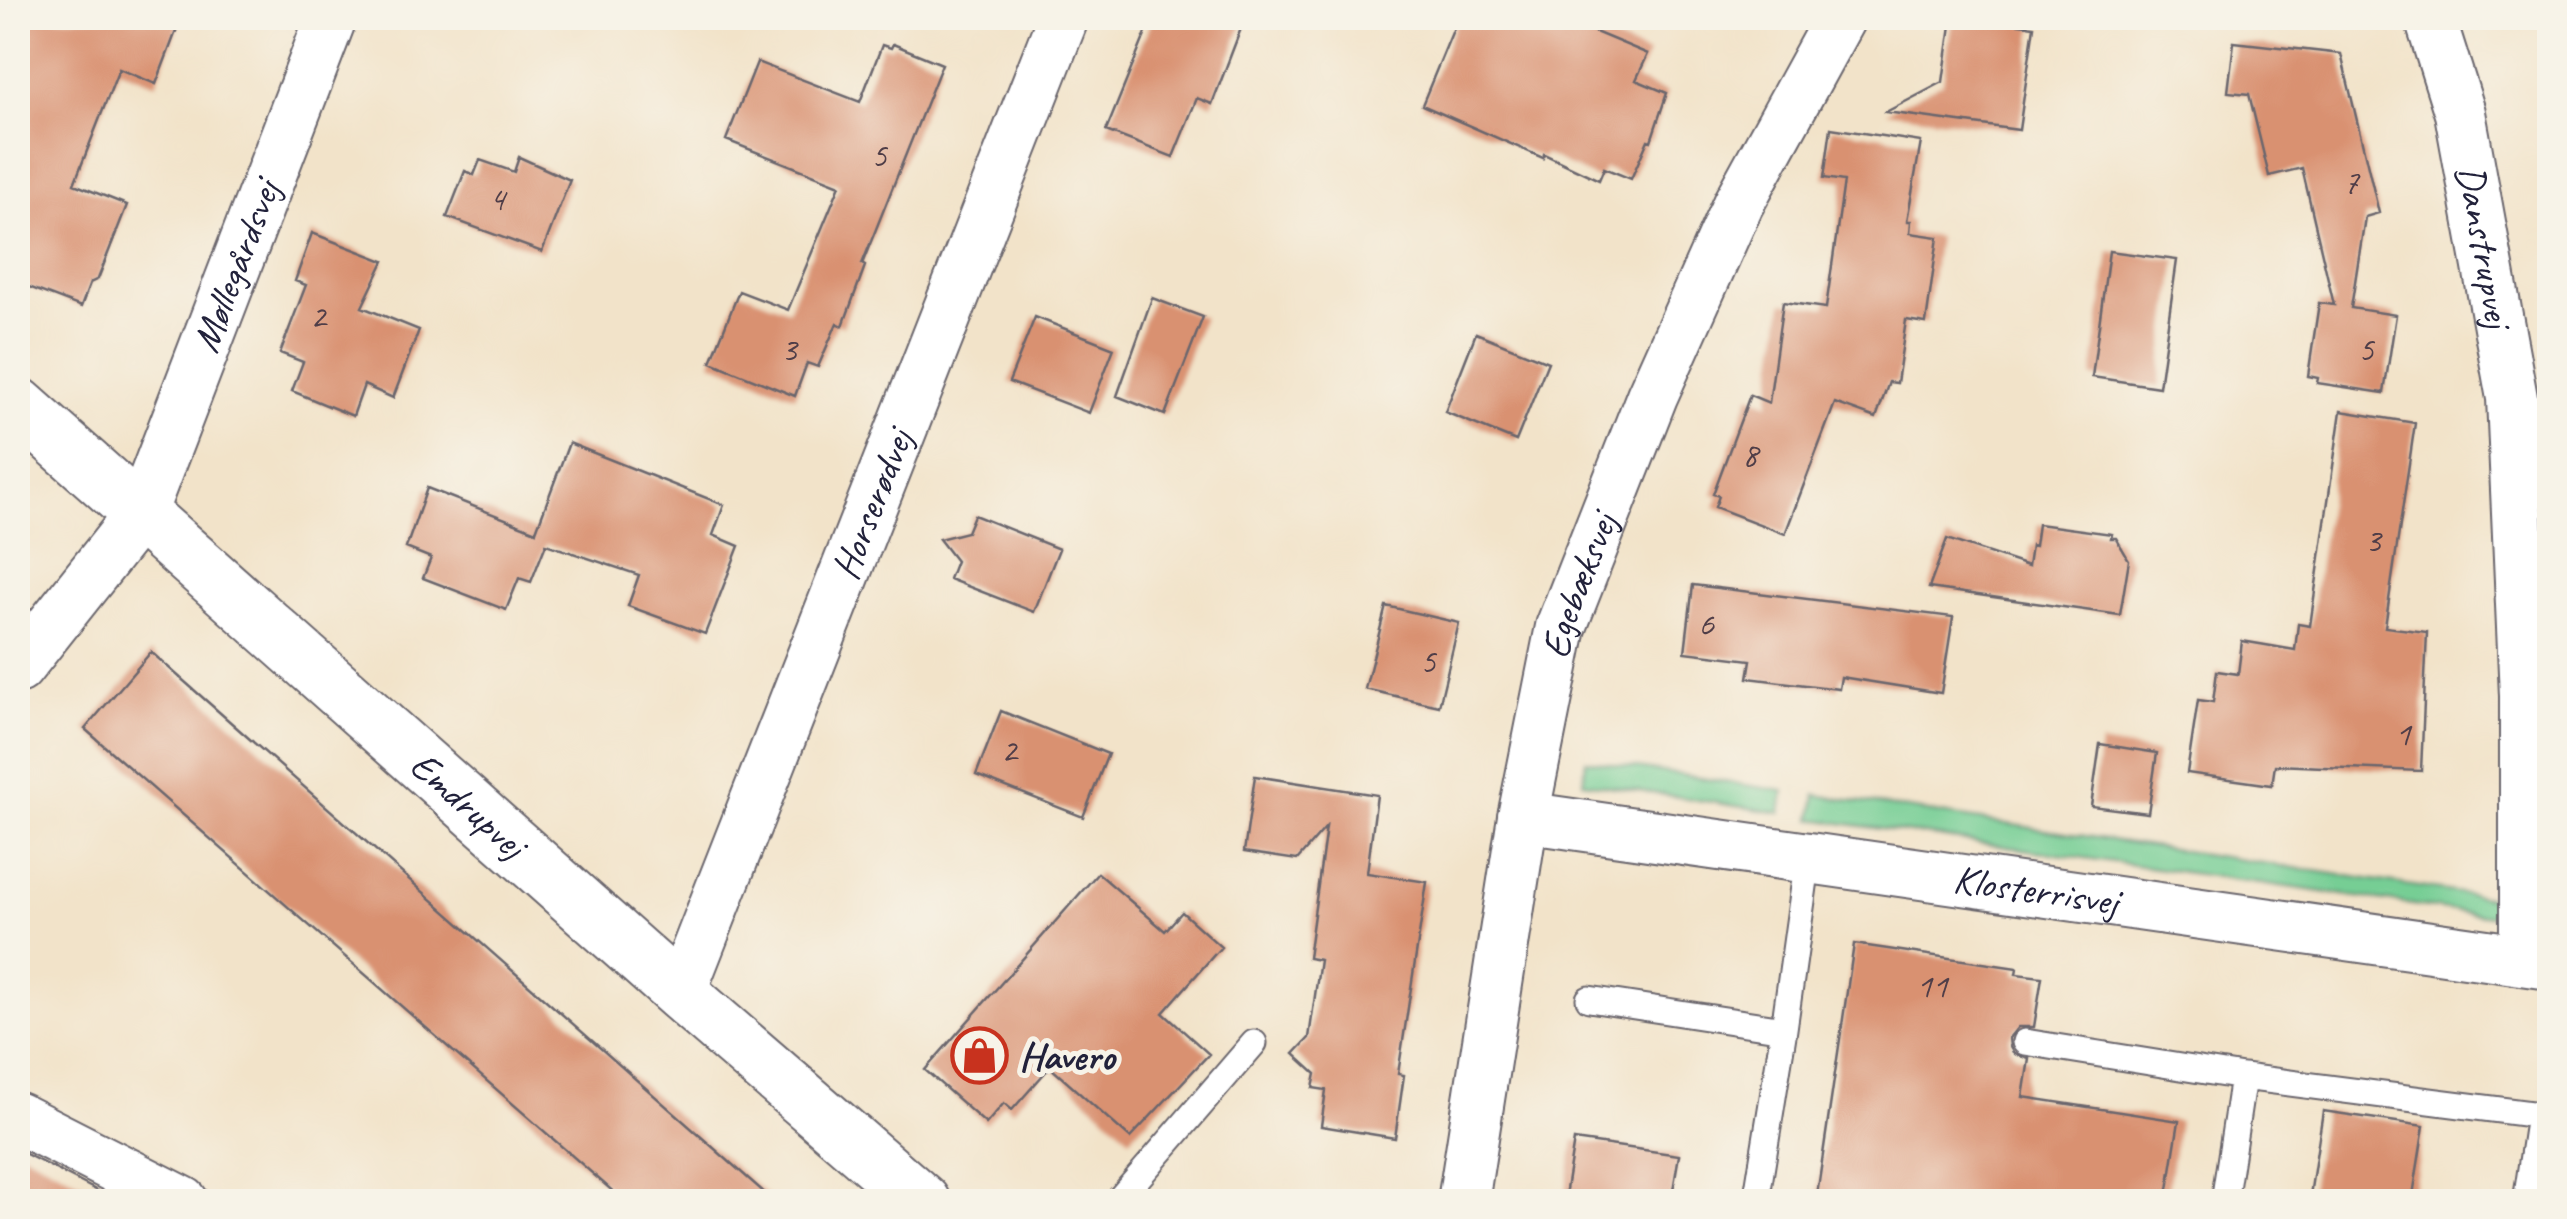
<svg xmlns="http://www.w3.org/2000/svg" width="2567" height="1219" font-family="Caveat,sans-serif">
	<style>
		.green { fill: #76ce94; stroke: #4c7868; stroke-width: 2.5 }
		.building { fill: #d99171 }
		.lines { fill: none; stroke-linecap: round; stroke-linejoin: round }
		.service-casing { stroke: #6b666d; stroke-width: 29 }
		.minor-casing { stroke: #6b666d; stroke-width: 54 }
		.tertiary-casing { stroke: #6b666d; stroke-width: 59 }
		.service { stroke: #fff; stroke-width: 25 }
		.minor { stroke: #fff; stroke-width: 50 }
		.tertiary { stroke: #fff; stroke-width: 55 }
		.labels { text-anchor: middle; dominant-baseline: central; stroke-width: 10; stroke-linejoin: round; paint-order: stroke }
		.number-label { font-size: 35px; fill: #503e48 }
		.street-label { font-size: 40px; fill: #22223b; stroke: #f7f3e8 }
		.poi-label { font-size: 40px; font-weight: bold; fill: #22223b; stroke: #f7f3e8; text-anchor: start }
	</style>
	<rect width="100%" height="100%" fill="#f7f3e8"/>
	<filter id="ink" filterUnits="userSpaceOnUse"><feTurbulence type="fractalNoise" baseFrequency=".01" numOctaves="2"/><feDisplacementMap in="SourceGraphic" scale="20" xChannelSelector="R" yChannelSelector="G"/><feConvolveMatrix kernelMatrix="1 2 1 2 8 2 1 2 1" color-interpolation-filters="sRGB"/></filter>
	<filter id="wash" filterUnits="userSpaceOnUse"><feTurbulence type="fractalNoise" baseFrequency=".0048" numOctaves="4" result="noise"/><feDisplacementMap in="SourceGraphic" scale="40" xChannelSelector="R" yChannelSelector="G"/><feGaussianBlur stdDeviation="2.25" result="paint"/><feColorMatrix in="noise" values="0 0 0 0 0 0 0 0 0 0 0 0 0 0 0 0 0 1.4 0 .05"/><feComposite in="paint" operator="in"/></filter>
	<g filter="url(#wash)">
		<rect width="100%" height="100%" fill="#f2e3c9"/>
		<path class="green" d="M1586,760l198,31 -3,22 -198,-31z
			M1816,795l690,105 -16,16 -678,-97z"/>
		<g id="blocks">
			<path class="building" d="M18,18h163l-25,66 -37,-15 -45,115 53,21 -29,74 -8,4 -9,24 -63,-24v-239l5,-14 -5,-2z
				M1152,18h93l-33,86 -15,-6 -24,59 -67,-26z
				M1458,18h104l86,36 -12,26 31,13 -16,48 -3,-1 -17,39 -27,-11 -5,12 -55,-26 -1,4 -121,-53z
				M1952,18h22l60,8 -15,104 -133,-18 57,-30z
				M2234,42l107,12 38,159 -14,4 -14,91 45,7 -12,78 -67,-10 1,-5 -10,-2 11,-73 15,2 -32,-137 -33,8 -20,-82 -21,-2z
				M893,44l49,20 -80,200 3,2 -22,60 -6,-3 -19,44 -11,-4 -12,33 -84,-34 28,-71 49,19 52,-125 -114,-45 31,-78 103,40 22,-57 9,3z
				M1831,128l90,14 -14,79h4l-1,12 28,4 -12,86 -20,-3 -9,63 -8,-1 -13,36 -41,-15 -50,131 -70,-27 4,-11 -6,-2 37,-99 19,8 14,-101 43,6 18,-127 -20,-3z
				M519,157l51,23 -28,72 -95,-35 18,-46 9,4 6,-15 34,12z
				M312,233l72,28 -22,46 57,23 -26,68 -29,-13 -11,31 -61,-25 11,-29 -23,-9 26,-68 -11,-4z
				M2109,251l68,9 -18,127 -67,-10z
				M1152,298l51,19 -38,98 -48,-19z
				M1035,317l79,31 -25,65 -80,-31z
				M1476,333l72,29 -32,79 -71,-29z
				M2341,411l74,12 -30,204 42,5 -6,139 -146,-6 -3,20 -85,-12 11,-73 15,2 4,-31 21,3 4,-33 53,9 3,-26 12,2z
				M569,443l155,62 -11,30 26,11 -34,88 -77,-28 11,-31 -93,-31 -15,38 -12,-4 -13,32 -83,-32 8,-20 -25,-10 21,-60 109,43z
				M974,515l85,34 -25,63 -85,-33 7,-18 -17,-22 28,-7z
				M2038,524l74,10 -1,4h5l13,22 -9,55 -191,-27 18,-49 81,27 3,-21 4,1z
				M1693,585l260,32 -12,76 -100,-16 -2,12 -91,-11 3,-18 -66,-8z
				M1386,606l73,17 -20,83 -74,-17z
				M151,652l624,550h-150l-540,-473z
				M1001,711l107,43 -25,63 -107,-42z
				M2100,744l57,9 -9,60 -57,-7z
				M1255,776l122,19 -10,78 60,9 -29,192 6,1 -9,63 -74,-12 5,-36 -13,-2 3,-14 -22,-20 15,-16 11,-78 -12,-2 18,-131 -29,33 -53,-8z
				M1098,873l67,58 17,-19 39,35 -58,66 46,41 -79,84 -80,-71 -38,43 -8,-7 -18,21 -61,-54z
				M1854,944l163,24 -1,6 26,3 -8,50h-16l-9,11 1,9 4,7 15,5 -6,38 156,24 -13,81h-350z
				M2323,1111l101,15 -12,76h-103z
				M1574,1140l105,15 -8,47h-107z
				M18,1150l101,52h-101z"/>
		</g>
	</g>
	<g filter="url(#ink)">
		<use href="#blocks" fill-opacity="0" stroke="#6b666d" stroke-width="2.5"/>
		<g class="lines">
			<defs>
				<path id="service" d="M1589,999l195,30
					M2025,1042l218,35 296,38 -13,87
					M1117,1202l137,-159
					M1756,1202l28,-173 24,-171
					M2224,1202l19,-125"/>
				<g id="minor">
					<path id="s1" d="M2430,18l30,95 52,285 13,298v264"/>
					<path id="s2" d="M18,668l123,-155 190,-495"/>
					<path id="s3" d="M1523,817l1027,147"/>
					<path id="s4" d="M680,993l383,-975"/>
					<path d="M18,1118l165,84"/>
					<path id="s5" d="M1463,1202l60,-385 38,-190 91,-231 86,-192 102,-186"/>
				</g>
				<g id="tertiary">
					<path id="s6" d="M18,405l662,588 242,209"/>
				</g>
			</defs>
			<use href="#service" class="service-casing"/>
			<use href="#minor" class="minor-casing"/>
			<use href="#tertiary" class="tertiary-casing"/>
			<use href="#service" class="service"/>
			<use href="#minor" class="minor"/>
			<use href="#tertiary" class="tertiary"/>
		</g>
	</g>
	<defs>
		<symbol id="shop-ring" viewBox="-11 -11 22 22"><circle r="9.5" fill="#f7f3e8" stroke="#c8321e" stroke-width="1.5"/><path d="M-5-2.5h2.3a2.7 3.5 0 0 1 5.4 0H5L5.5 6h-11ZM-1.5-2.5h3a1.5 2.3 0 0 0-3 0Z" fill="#c8321e"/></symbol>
	</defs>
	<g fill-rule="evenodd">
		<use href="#shop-ring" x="948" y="1024" width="63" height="63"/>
	</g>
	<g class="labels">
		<g class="number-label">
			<text x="879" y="155">5</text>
			<text x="2351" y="181">7</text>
			<text x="497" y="198">4</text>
			<text x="318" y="315">2</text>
			<text x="789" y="349">3</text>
			<text x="2366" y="349">5</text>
			<text x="1750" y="454">8</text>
			<text x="2373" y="540">3</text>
			<text x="1706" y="623">6</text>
			<text x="1428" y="661">5</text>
			<text x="2403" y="733">1</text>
			<text x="1009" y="749">2</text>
			<text x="1932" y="985">11</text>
		</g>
		<g class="street-label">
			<text stroke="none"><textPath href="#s1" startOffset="235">Danstrupvej</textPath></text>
			<text stroke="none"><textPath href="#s2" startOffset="462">Møllegårdsvej</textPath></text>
			<text stroke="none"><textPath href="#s4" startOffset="525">Horserødvej</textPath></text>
			<text stroke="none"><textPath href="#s5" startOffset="628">Egebæksvej</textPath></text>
			<text stroke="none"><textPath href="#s6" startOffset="602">Emdrupvej</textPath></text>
			<text stroke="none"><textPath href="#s3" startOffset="518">Klosterrisvej</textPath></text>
		</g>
		<g class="poi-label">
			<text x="1019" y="1056">Havero</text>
		</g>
	</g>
	<rect width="2567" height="1219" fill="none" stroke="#f7f3e8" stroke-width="60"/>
</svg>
